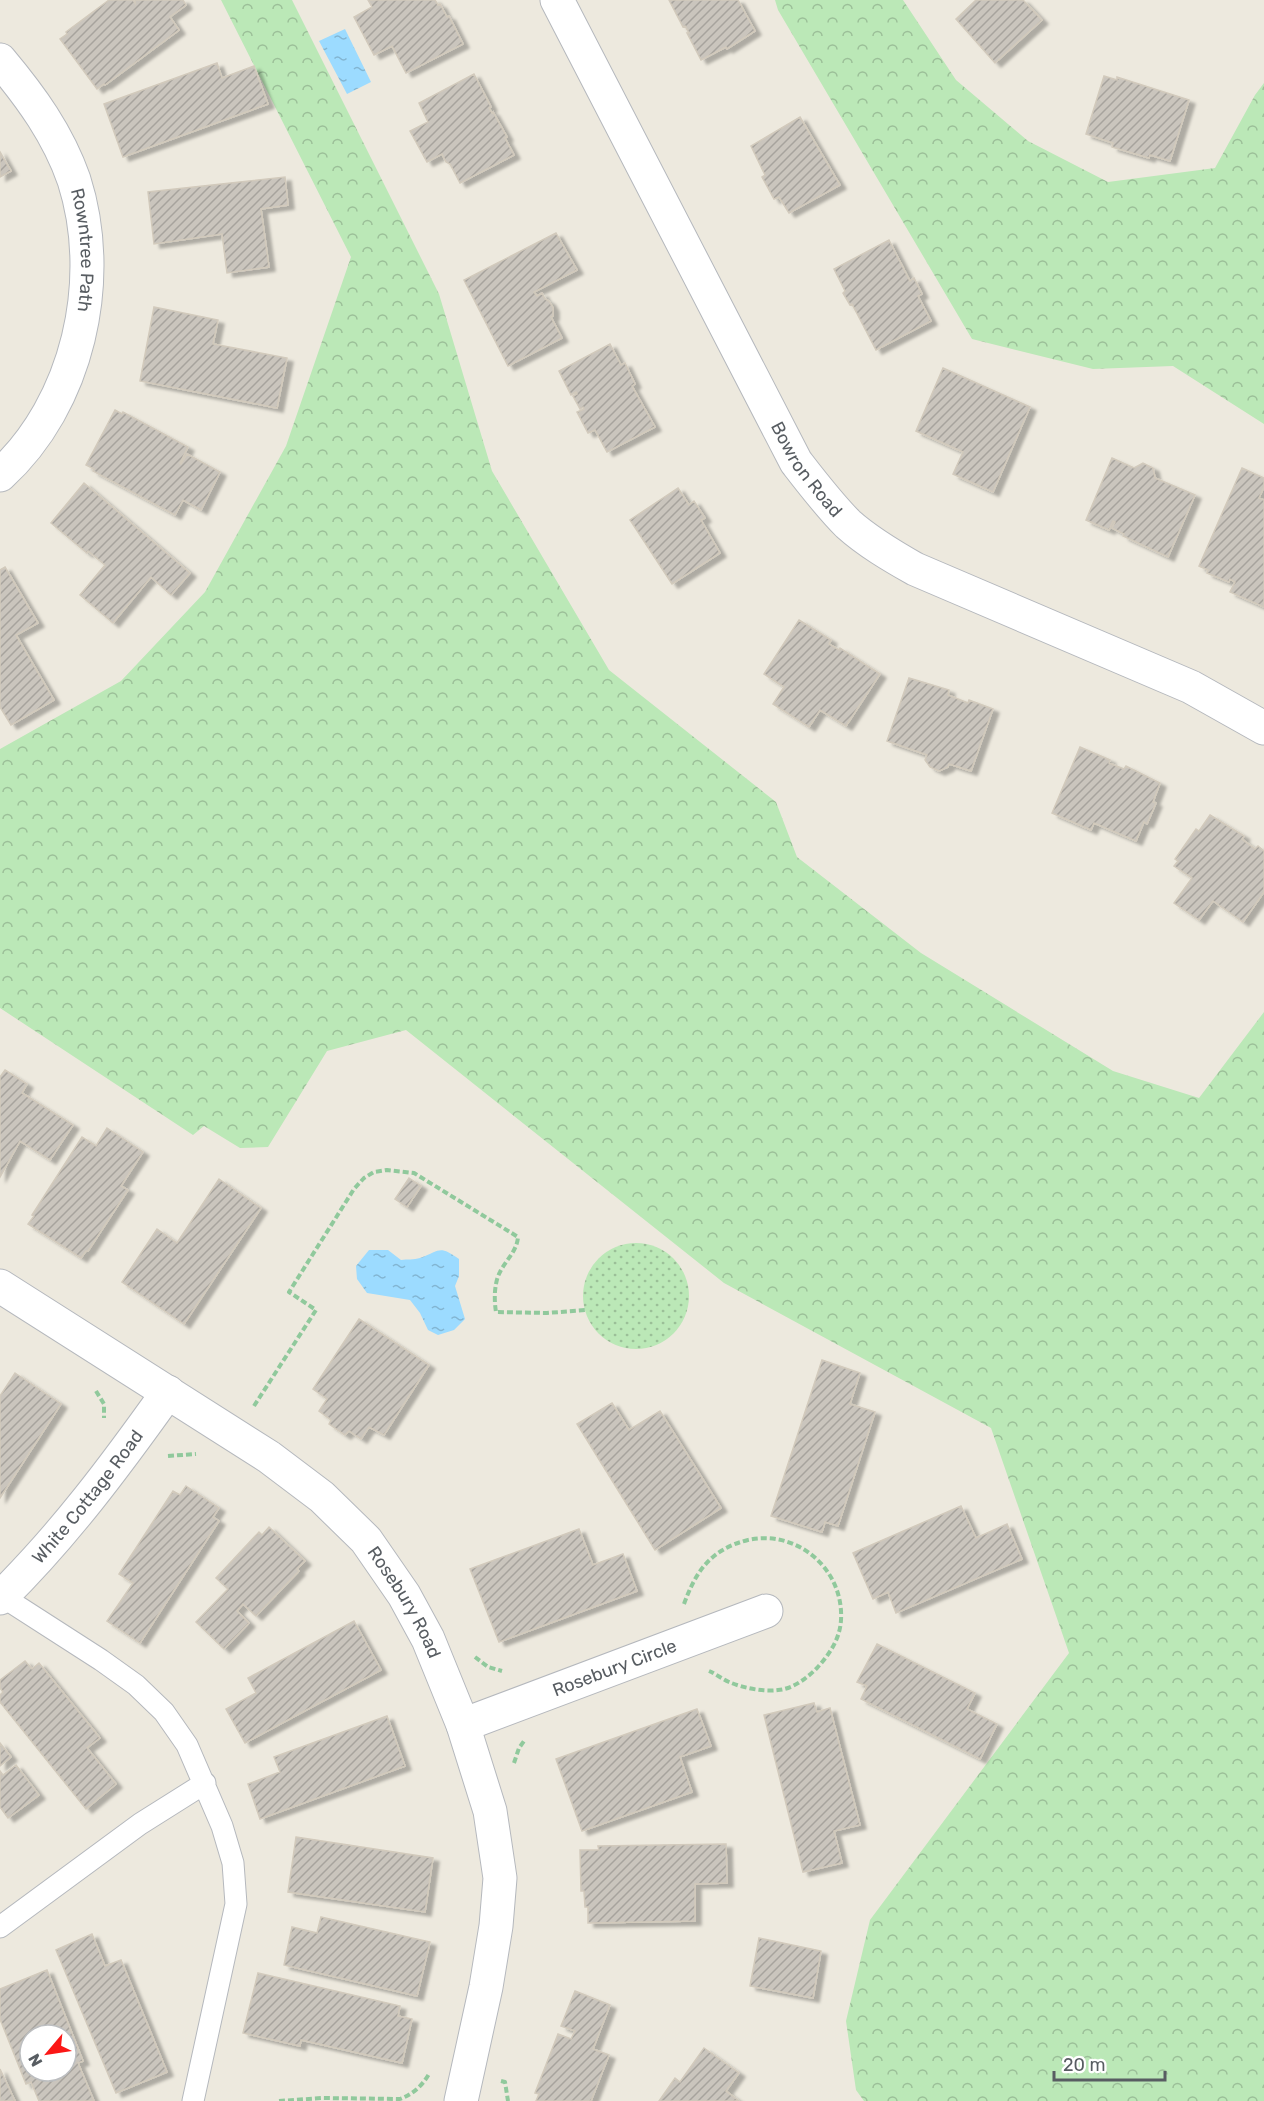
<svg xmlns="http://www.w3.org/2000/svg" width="1264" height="2101" font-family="Rubik,sans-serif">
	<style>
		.forest { fill: url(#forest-crowns) }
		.park { fill: url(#park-dots) }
		.water { fill: url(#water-ripples) }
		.building { fill: url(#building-hatch); stroke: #d2cabc; stroke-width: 1.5; fill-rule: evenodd; filter: url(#shadow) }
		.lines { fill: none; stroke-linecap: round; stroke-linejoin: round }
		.lane-casing { stroke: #b5b8bd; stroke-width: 23 }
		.street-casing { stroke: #b5b8bd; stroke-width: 35 }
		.path { stroke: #90c99c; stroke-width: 4; stroke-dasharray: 6 3; stroke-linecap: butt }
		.lane { stroke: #fff; stroke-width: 21 }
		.street { stroke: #fff; stroke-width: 33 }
		.labels { text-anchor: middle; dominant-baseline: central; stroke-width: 6; stroke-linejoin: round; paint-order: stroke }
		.street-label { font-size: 18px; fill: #585d62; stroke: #fff }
	</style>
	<defs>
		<pattern id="forest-crowns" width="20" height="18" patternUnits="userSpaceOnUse" patternTransform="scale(1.5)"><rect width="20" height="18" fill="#bbe8b7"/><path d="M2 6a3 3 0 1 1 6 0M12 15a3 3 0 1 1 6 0" fill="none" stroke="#9bbf98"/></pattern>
		<pattern id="park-dots" width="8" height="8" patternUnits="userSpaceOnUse" patternTransform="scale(1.5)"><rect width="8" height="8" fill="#bbe8b7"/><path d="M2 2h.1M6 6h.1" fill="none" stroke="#9bbf98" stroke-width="1.8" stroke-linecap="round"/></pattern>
		<pattern id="water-ripples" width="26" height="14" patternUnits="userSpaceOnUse" patternTransform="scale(1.5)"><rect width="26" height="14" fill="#9cdbff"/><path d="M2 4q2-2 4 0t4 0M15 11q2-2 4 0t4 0" fill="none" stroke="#82b5d2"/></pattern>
		<pattern id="building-hatch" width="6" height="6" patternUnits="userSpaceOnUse" patternTransform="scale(1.5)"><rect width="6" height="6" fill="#cac5bd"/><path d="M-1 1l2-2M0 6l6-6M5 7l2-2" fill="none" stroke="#a7a39d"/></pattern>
		<filter id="shadow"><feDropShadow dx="6" dy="4" stdDeviation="1.5" flood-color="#0004"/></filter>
	</defs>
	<rect width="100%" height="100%" fill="#ede9de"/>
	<path class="forest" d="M221,0h71l147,294 53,177 117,199 167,132 21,55 124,96 192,118 86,27 65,-86v1089h-400l-8,-11 -10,-69 24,-101 199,-267 -78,-225 -267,-145 -318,-253 -79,21 -59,96 -28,1 -36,-22 -11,9 -193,-127v-259l121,-68 84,-89 81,-146 65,-189z
		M775,0h128l53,80 72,61 80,41 107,-14 40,-73 9,-12v341l-91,-58 -80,3 -121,-30 -194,-329z"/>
	<path class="park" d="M583 1296a53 53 0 1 1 106 0a53 53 0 1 1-106 0Z"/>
	<path class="water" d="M345,29l26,53 -24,12 -28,-53z
		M369,1250h19l13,10c6,-1 13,0 19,-2 21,-8 19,-13 39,1v17l-4,10 10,33 -11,11 -16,5 -10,-5 -8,-17 -10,-13 -43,-7 -10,-14 -1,-13z"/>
	<path class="building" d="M109,0h24l2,3v-3h48l3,5 -16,12 9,13 -74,55 -1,-1 -7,5 -37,-50 7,-5 -1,-2z
		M368,0h67l3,5 2,-1 7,13 2,-1 14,28 -57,29 -14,-27 -18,9 -20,-38 18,-10z
		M669,0h69l17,31 -28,18 -1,-2 -25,13 -14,-27h2l-4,-7 -2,1z
		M976,0h47l19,20 -47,43 -39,-44z
		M217,63l5,15 32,-12 14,38 -145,53 -19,-53z
		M474,74l17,33 -2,1 3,5 1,-1 14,25 -2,1 9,17 -54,28 -10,-19 -4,-2 -4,-8 -15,8 -17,-31 18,-9 -9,-19z
		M1104,76l13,4v-3l72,23 -19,61 -20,-6 -1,3 -37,-11 1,-4 -27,-9z
		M800,117l40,68 -51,28 -10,-16 -5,2 -12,-22 3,-2 -14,-29z
		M0,152l11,19 -11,6z
		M285,177l3,28 -27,4 8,58 -42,6 -5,-39 -68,10 -6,-52z
		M556,233l21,37 -43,22 3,4 5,-3 3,6 4,2 4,7v8l-2,1 11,21 -54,28 -44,-86z
		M889,240l21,41 4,-3 8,16 -4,2 13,25 -55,29 -24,-46 -2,1 -7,-12 2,-2 -11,-22z
		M154,307l64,13 -5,24 74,14 -10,50 -137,-27z
		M610,344l11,21 4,-2 10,21 -3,2 23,41 -48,25 -12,-22 -7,3 -11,-21 7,-3 -1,-2 -3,2 -7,-13 4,-2 -1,-2 -5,3 -12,-24z
		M943,368l87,39 -37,85 -40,-18 10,-22 -47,-21z
		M115,410l7,4 1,-2 65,35 -8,16 1,1 6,-10 33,18 -19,38 -18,-10 -8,15 -82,-44 1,-2 -8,-4z
		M1112,458l22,10 9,-5 10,5 2,10 40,17 -27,62 -45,-21 1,-2 -12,-6 3,-6 -2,-1 -4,9 -23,-10z
		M1242,468l22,10v9l-5,11 5,2v107l-34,-15 5,-10 -5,-3 -1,3 -22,-9 1,-3 -9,-4z
		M84,483l106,90 -19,22 -20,-18 -38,46 -33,-28 25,-30 -17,-14 -1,2 -36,-30z
		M678,488l11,17 5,-4 11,17 -4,2 19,33 -48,31 -42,-64z
		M5,567l33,56 -22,12 38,65 -43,25 -11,-18v-137z
		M799,620l32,20 -2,4 10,6 1,-2 40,26 -34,52 -26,-16 -11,17 -36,-23 11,-17 -20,-13z
		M909,678l40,12 -1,5 20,8 1,-3 24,9 -22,62 -22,-7 -1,3 -9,4 -9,-4 -5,-7 2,-5 -40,-14z
		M1080,747l30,13 -1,3 15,6 2,-3 34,17 -7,19 3,1 -9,21 -3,-2 -8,19 -42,-18 -3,7 -39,-17z
		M1210,815l34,21 -2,3 13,10 3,-3 6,5v41l-21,30 -30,-21 -14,19 -25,-17 18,-25 -18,-12 4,-5 -3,-2 21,-30 3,2z
		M5,1070l22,14 -5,9 51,32 -23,35 -30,-19 -20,36v-100z
		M107,1128l36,24 -22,34 7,4 -40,61h-2l-5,7 -53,-34 6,-8 -2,-1 50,-78 14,9z
		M409,1178l12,8 -14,21 -12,-8z
		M219,1179l42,29 -77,116 -62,-42 35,-53 20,14z
		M359,1319l70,46 -45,70 -15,-8 -8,12 -12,-8 -4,4 -16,-11 2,-4 -12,-9 8,-12 -14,-10z
		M822,1360l38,13 -10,31 25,8 -37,114 -13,-4 -3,10 -51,-16z
		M15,1373l46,31 -61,94v-102z
		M612,1403l17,27 31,-19 61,97 -66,42 -78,-126z
		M186,1486l33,22 -6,9 6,4 -79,122 -33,-22 26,-38 -14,-9 54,-83 7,4z
		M961,1506l15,32 31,-14 15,35 -126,54 -8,-21 -15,7 -20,-46z
		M269,1527l36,34 -8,8 2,2 -43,45 -13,-12 -6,7 12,12 -25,26 -28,-27 32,-33 -12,-11 43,-46 3,3z
		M579,1529l14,36 30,-11 14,37 -138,51 -29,-73z
		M354,1621l27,49 -136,73 -19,-34 30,-16 -8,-15z
		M877,1644l98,49 -8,16 30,15 -17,35 -119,-60 6,-13 -10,-4z
		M25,1661l7,8 7,-6 61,75 -13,10 29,36 -30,25 -86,-107v-7l3,-3 -3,-4v-8z
		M814,1703l3,9 13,-4 30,117 -26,6 8,32 -39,9 -39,-157z
		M697,1709l14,37 -31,11 12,35 -110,39 -26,-72z
		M387,1716l18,50 -145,53 -12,-35 32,-12 -6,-15z
		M0,1743l11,14 -11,9z
		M16,1765l23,30 -31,23 -8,-11v-36l3,4z
		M296,1837l137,21 -8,54 -137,-20z
		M726,1844l1,39 -32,1v37l-107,2v-16h-3l-1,-16h-3l-1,-41h19l-1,-4z
		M321,1917l109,25 -13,54 -133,-31 8,-38 25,6z
		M92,1934l13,32 16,-6 46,112 -51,21 -60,-143z
		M759,1938l62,13 -8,47 -63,-12z
		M47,1970l36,91 -5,2 16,38h-55l-8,-19 -5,2 -26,-65v-30zM30,2035h36v36h-36z
		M258,1973l142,33 -2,10 14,3 -10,44 -101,-23 -1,6 -57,-13z
		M575,1991l35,14 -17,44 16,6 -18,46h-55l3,-7 -4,-1 23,-59 13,5 4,-8 -14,-5z
		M704,2048l35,25 -13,18 13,10h-80l16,-23 5,4z
		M0,2069l15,32h-15z"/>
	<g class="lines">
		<defs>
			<path id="lane" d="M0,1595l101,65 35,25 28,27 23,33 35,81 11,37 3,41 -43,197
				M0,1927l140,-103 65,-41"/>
			<g id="street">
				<path id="s1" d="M557,0l239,462c17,22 33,43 52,62 20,18 44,32 67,45l276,118 73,41"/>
				<path id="s2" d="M0,60c31,37 58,74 74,120 32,100 4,224 -74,295"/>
				<path id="s3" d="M0,1286l269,171 53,40 44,43 38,55 24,44 35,86 27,86 10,67 -4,48 -10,61 -25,114"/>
				<path id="s4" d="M0,1598c64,-63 116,-133 168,-206"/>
				<path id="s5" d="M463,1725l303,-114"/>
			</g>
		</defs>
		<use href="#lane" class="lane-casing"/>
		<use href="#street" class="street-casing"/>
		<path class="path" d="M96,1391l8,13v14
			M254,1406l62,-96 -27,-18 65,-103 10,-11 10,-6 13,-2 27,3 104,64c-1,14 -12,23 -18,35 -6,11 -6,28 -4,40l51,1 38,-3
			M168,1456l28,-2
			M684,1604c12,-33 27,-55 64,-64 49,-11 96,29 93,80 -1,19 -12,35 -24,48 -10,10 -24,21 -39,22 -15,2 -35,-2 -49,-8 -7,-3 -13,-8 -20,-11
			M475,1657l13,10 14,4
			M514,1763l5,-15 5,-7
			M501,2081l4,1 3,19
			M279,2101l43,-3 78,1c13,-5 22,-13 29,-25"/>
		<use href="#lane" class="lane"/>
		<use href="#street" class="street"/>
	</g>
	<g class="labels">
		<g class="street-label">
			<text stroke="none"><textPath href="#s2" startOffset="213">Rowntree Path</textPath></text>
			<text stroke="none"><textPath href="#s1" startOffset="532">Bowron Road</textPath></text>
			<text stroke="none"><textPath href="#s4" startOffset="134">White Cottage Road</textPath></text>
			<text stroke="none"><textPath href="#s3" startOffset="520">Rosebury Road</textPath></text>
			<text stroke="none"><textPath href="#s5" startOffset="162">Rosebury Circle</textPath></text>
		</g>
	</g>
	<g transform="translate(48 2053) rotate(241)"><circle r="28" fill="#ffffff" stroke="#bcbec0" stroke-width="1.5"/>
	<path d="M0-4.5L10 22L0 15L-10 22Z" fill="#fb1716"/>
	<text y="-9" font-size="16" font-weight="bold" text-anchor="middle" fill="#585d62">N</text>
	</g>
	<path d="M1054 2071v9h111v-9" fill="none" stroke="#585d62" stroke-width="3"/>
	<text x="1063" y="2071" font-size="18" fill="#585d62" stroke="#ffffff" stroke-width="4.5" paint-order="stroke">20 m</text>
</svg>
